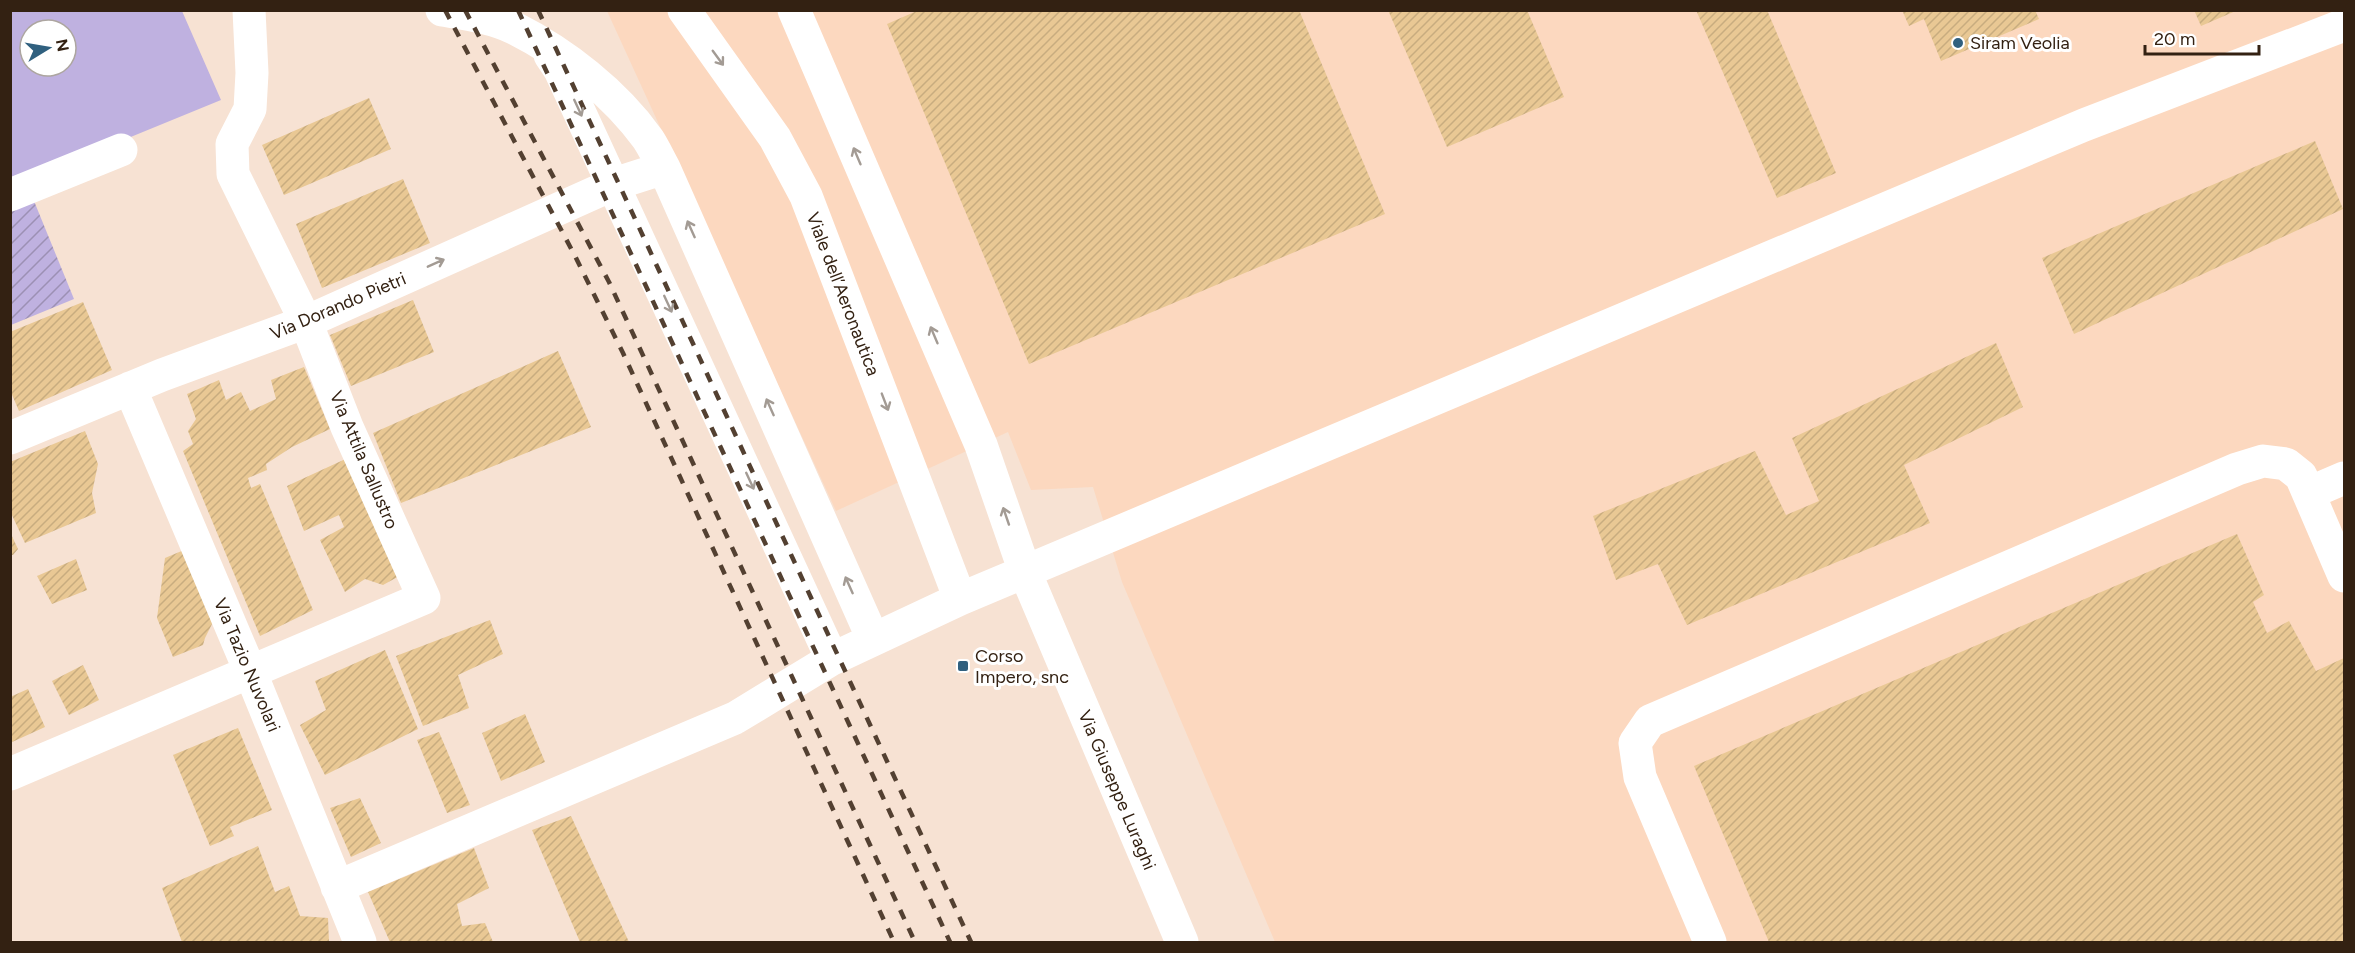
<svg xmlns="http://www.w3.org/2000/svg" width="2355" height="953" font-family="Figtree,sans-serif">
	<style>
		.built { fill: #fcd8bf }
		.garden { fill: url(#garden-furrows) }
		.pitch { fill: #bfb1e0; fill-rule: evenodd }
		.building { fill: url(#building-hatch) }
		.lines { fill: none; stroke-linecap: round; stroke-linejoin: round }
		.minor { stroke: #fff; stroke-width: 33 }
		.rail { stroke: #534031; stroke-width: 4.5; stroke-dasharray: 10 10; stroke-linecap: butt }
		.oneway { stroke: #a39b94 }
		.poi-dot { fill: #30607f; stroke: #fff; stroke-width: 2 }
		.labels { text-anchor: middle; dominant-baseline: central; stroke-width: 6; stroke-linejoin: round; paint-order: stroke }
		.poi-label { font-size: 18px; fill: #332112; stroke: #fff; text-anchor: start }
		.street-label { font-size: 18px; fill: #332112; stroke: #fff }
	</style>
	<defs>
		<pattern id="garden-furrows" width="10" height="10" patternUnits="userSpaceOnUse" patternTransform="scale(1.5)"><rect width="10" height="10" fill="#bfb1e0"/><path d="M-1 1l2-2M0 10L10 0M9 11l2-2" fill="none" stroke="#9c90b4"/></pattern>
		<pattern id="building-hatch" width="6" height="6" patternUnits="userSpaceOnUse" patternTransform="scale(1.5)"><rect width="6" height="6" fill="#e9c894"/><path d="M-1 1l2-2M0 6l6-6M5 7l2-2" fill="none" stroke="#c8ac7f"/></pattern>
	</defs>
	<rect width="100%" height="100%" fill="#f7e2d3"/>
	<path class="built" d="M607,11h1737v931h-1069l-153,-360 -29,-95 -62,3 -23,-58 -172,79z"/>
	<path class="garden" d="M34,201l40,98 -63,26v-115z"/>
	<path class="pitch" d="M11,11h171l39,89 -210,86zM30,30h36v36h-36z"/>
	<path class="building" d="M919,10h380l86,204 -356,150 -142,-340z
		M1388,10h139l37,87 -117,50z
		M1696,10h71l69,163 -59,25z
		M1902,10h133l4,9 -98,42 -17,-42 -15,7z
		M2194,10h44l-37,16z
		M369,98l22,51 -107,46 -22,-50z
		M2315,141l28,68 -269,125 -32,-76z
		M403,179l27,64 -108,45 -26,-64z
		M413,300l21,52 -83,34 -21,-51z
		M83,302l29,68 -93,41 -9,-21v-58z
		M1996,343l27,64 -119,58 26,58 -243,102 -29,-61 -42,16 -23,-64 162,-65 31,64 33,-14 -27,-63z
		M558,351l33,76 -190,76 -28,-70z
		M304,367l26,62 -38,18 -26,17 1,6 -19,8 3,10 9,-4 53,126 -53,26 -77,-185 10,-7 -5,-13 8,-12 -9,-25 32,-14 7,20 15,-8 9,19 26,-12 -5,-19z
		M85,431l13,33 -6,29 4,20 -71,30 -15,-32v-49z
		M352,456l51,118 -20,11 -18,-6 -20,13 -25,-52 24,-13 -5,-12 -35,16 -17,-45z
		M10,532l8,17 -5,6h-3z
		M2237,534l27,61 -11,7 14,31 22,-12 27,50 28,-13v284h-575l-75,-176z
		M184,550l29,72 -8,16 -2,7 -30,12 -16,-39 8,-60z
		M76,559l11,31 -35,14 -15,-28z
		M490,620l13,34 -45,21 11,33 -46,18 -27,-70z
		M385,650l33,79 -93,46 -25,-50 26,-15 -11,-29z
		M83,665l16,35 -30,15 -17,-34z
		M28,689l17,38 -35,16v-46z
		M525,714l20,48 -44,19 -19,-48z
		M238,728l34,82 -42,17 4,9 -24,10 -37,-91z
		M439,732l31,73 -23,8 -30,-73z
		M360,798l21,45 -30,14 -21,-49z
		M571,816l58,126h-49l-48,-112z
		M258,846l17,46 14,-6 11,30 28,2 1,24h-147l-20,-54z
		M474,848l15,40 -32,16 5,22 23,-3 8,19h-103l-22,-50z"/>
	<g class="lines">
		<path class="minor" d="M442,10c24,4 49,7 72,18 50,25 101,65 134,111 6,9 11,20 16,29l209,471
			M684,10l91,128 31,58 154,403
			M794,10l187,435 44,127 157,370
			M550,55l10,15 272,589
			M10,195l111,-45
			M130,388l120,283 110,271
			M10,438l152,-63 144,-53 308,-138 50,-16
			M2309,493l35,-15
			M10,774l414,-176 -77,-171 -41,-105 -73,-148 -1,-30 18,-35 2,-36 -3,-63
			M337,887l398,-169 97,-59 128,-60 1124,-474 260,-100
			M1710,942l-70,-165 -5,-34 15,-22 587,-252 26,-8 23,3 15,12 43,100"/>
		<path class="rail" d="M445,10l130,246 48,97 271,589
			M465,10l144,272 306,660
			M518,10l432,932
			M538,10l433,932"/>
	</g>
	<defs><path id="oneway-shaft" d="M-6 0H5M1.5-3L5.5 0L1.5 3" fill="none" stroke-width="1.6" stroke-linecap="round" stroke-linejoin="round" transform="scale(1.5)"/></defs>
	<g class="oneway">
		<use href="#oneway-shaft" transform="translate(718 58) rotate(54)"/>
		<use href="#oneway-shaft" transform="translate(578 108) rotate(65)"/>
		<use href="#oneway-shaft" transform="translate(857 156) rotate(-113)"/>
		<use href="#oneway-shaft" transform="translate(691 229) rotate(-114)"/>
		<use href="#oneway-shaft" transform="translate(436 263) rotate(-24)"/>
		<use href="#oneway-shaft" transform="translate(668 304) rotate(65)"/>
		<use href="#oneway-shaft" transform="translate(934 335) rotate(-113)"/>
		<use href="#oneway-shaft" transform="translate(885 402) rotate(69)"/>
		<use href="#oneway-shaft" transform="translate(770 407) rotate(-114)"/>
		<use href="#oneway-shaft" transform="translate(750 481) rotate(65)"/>
		<use href="#oneway-shaft" transform="translate(1006 516) rotate(-109)"/>
		<use href="#oneway-shaft" transform="translate(849 585) rotate(-114)"/>
	</g>
	<g class="poi-dot">
		<circle cx="1958" cy="43" r="6"/>
		<rect x="957" y="660" width="12" height="12" rx="3"/>
	</g>
	<g class="labels">
		<g class="poi-label">
			<text x="1970" y="43">Siram Veolia</text>
			<text x="975" y="656">Corso<tspan x="975" dy="21">Impero, snc</tspan></text>
		</g>
		<g class="street-label">
			<text transform="translate(843 294) rotate(69)">Viale dell’Aeronautica</text>
			<text transform="translate(338 306) rotate(-23)">Via Dorando Pietri</text>
			<text transform="translate(364 460) rotate(67)">Via Attila Sallustro</text>
			<text transform="translate(247 665) rotate(67)">Via Tazio Nuvolari</text>
			<text transform="translate(1117 790) rotate(67)">Via Giuseppe Luraghi</text>
		</g>
	</g>
	<rect width="2355" height="953" fill="none" stroke="#332112" stroke-width="24"/>
	<g transform="translate(48 48) rotate(79)"><circle r="28" fill="#ffffff" stroke="#ada6a0" stroke-width="1.5"/>
	<path d="M0-4.5L10 22L0 15L-10 22Z" fill="#30607f"/>
	<text y="-9" font-size="16" font-weight="bold" text-anchor="middle" fill="#332112">N</text>
	</g>
	<path d="M2145 45v9h114v-9" fill="none" stroke="#332112" stroke-width="3"/>
	<text x="2154" y="45" font-size="18" fill="#332112" stroke="#ffffff" stroke-width="4.5" paint-order="stroke">20 m</text>
</svg>
